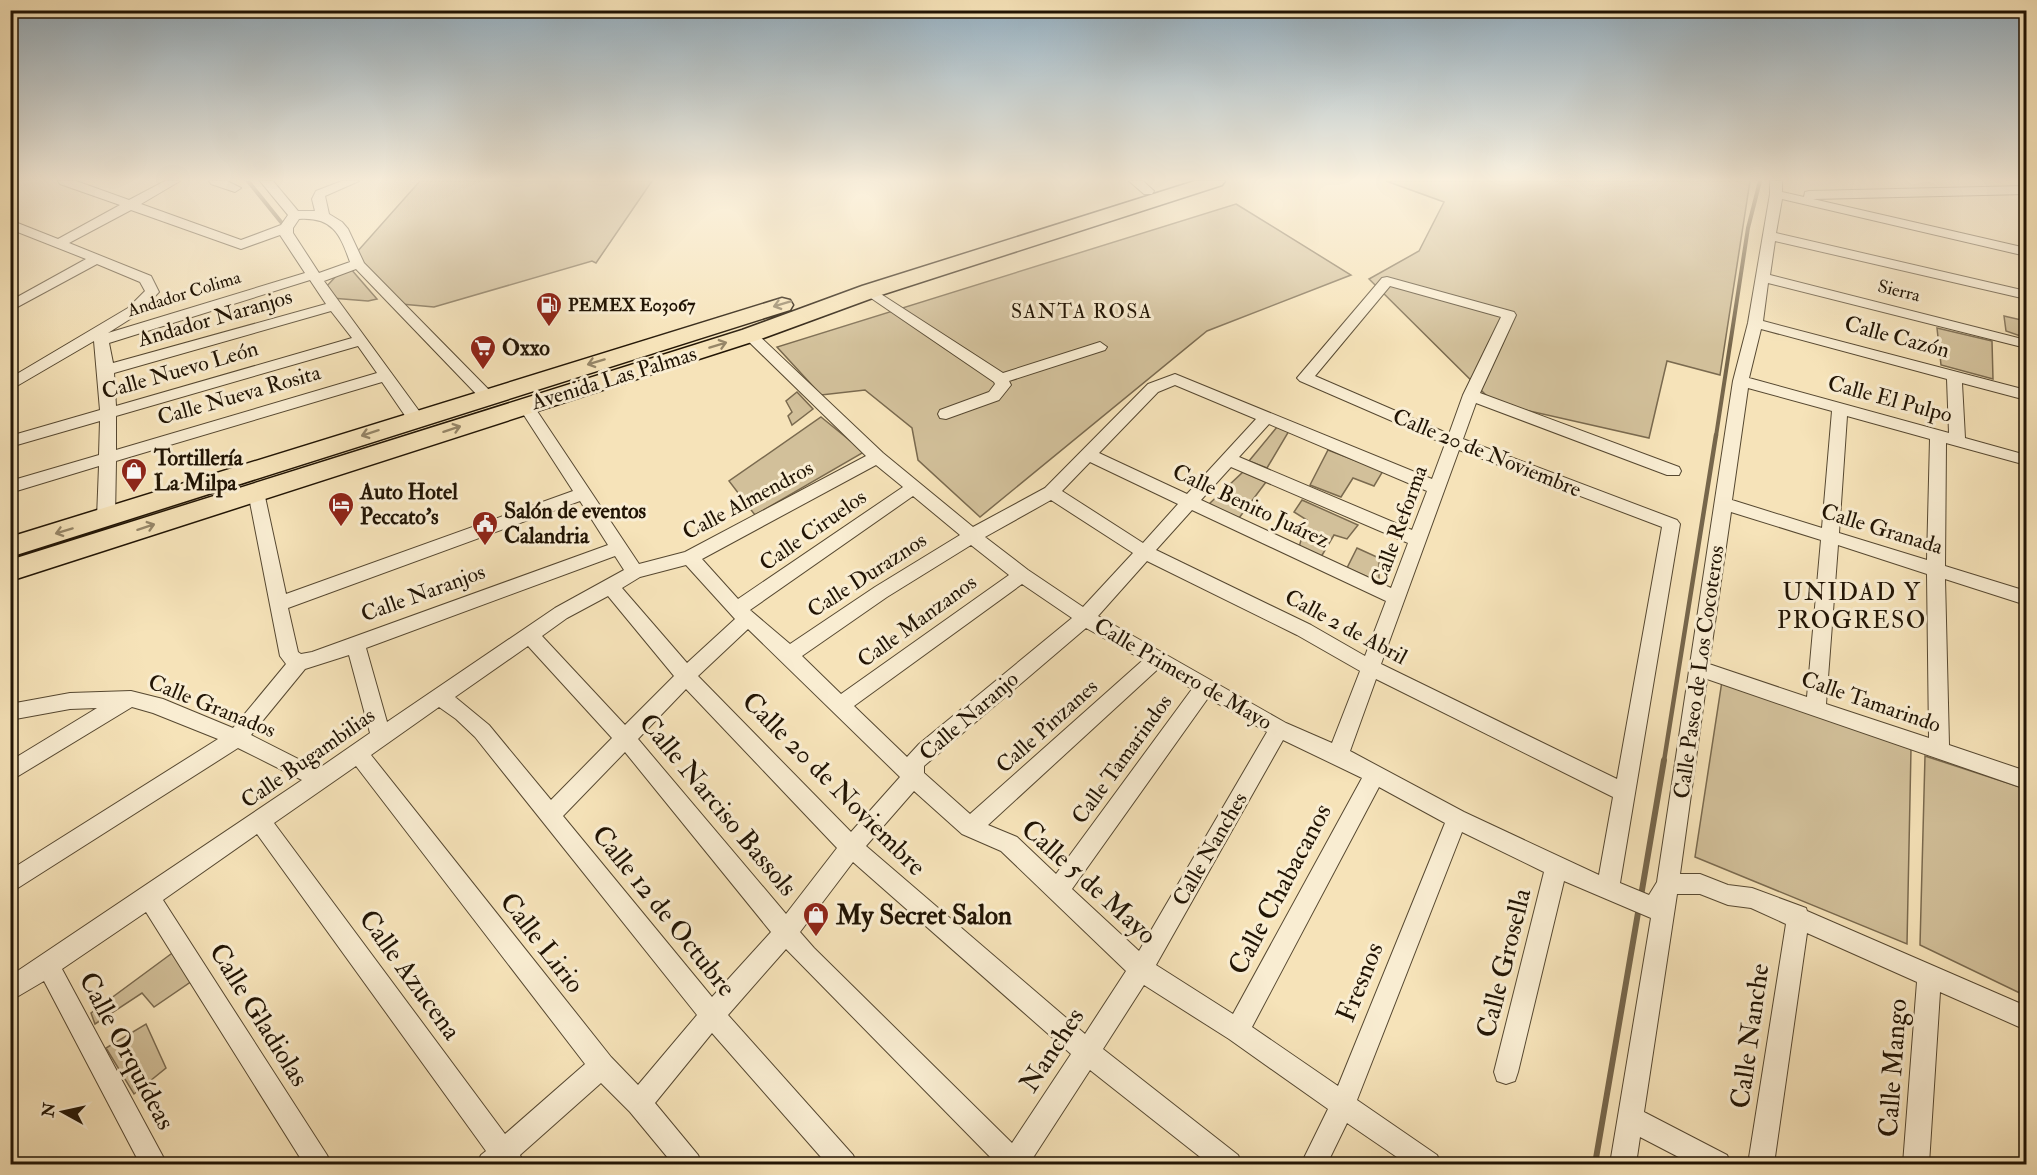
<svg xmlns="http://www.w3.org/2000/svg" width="2037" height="1175" font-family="'IM FELL Double Pica',serif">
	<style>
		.green { fill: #d2c09a; stroke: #7a6a4f; stroke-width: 1.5 }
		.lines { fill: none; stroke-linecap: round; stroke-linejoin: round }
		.stream-far2 { stroke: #76664b; stroke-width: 4 }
		.stream-far1 { stroke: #76664b; stroke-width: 4.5 }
		.stream { stroke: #76664b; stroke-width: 6 }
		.minor-casing { stroke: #564831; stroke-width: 2 }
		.primary-casing { stroke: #211404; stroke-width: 3 }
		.minor { fill: #f9edd2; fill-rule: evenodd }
		.primary { fill: #f6e3b9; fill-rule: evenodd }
		.oneway { stroke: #968668 }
		.labels { text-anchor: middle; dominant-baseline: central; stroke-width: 6; stroke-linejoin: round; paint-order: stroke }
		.far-street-label { font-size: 18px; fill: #211404; stroke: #f9edd2 }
		.far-poi-label { font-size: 18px; font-weight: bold; fill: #211404; stroke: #f9edd2; text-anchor: start }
		.far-neighbourhood-label { font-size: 20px; letter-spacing: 1.5px; fill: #211404; stroke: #f9edd2 }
		.street-label { font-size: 22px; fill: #211404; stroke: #f9edd2 }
		.poi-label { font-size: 22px; font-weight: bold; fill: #211404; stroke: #f9edd2; text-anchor: start }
		.neighbourhood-label { font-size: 24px; letter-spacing: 1.5px; fill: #211404; stroke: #f9edd2 }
		.near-street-label { font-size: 27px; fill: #211404; stroke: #f9edd2 }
		.near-poi-label { font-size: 27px; font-weight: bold; fill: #211404; stroke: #f9edd2; text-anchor: start }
	</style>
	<rect width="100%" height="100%" fill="#f6e3b9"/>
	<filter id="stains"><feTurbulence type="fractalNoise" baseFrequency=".00333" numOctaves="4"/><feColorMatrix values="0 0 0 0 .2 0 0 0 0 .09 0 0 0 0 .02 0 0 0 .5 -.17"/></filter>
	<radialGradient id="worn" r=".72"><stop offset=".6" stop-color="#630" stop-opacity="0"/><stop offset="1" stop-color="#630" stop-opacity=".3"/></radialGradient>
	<path class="green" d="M420,181h232l-56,82 -4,-2 -158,46 -33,-3 -40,-41 -5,-10z
		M1386,181h364l-30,194 -53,-14 -18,77 -155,-35 -125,-124 50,-28 25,-49z
		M1236,204l115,71 -144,56 -227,186 -62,-57 -6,-32 -47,-38 -44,5 -44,-48z
		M350,268l27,31 -9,2 -37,-3 -6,-10 15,-16z
		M2004,316l22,5v17l-20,-7z
		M1937,328l55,13 1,38 -52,-14z
		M797,392l16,17 -21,16 -4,-9 4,-4 -6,-11z
		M821,417l43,35 -109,63 -26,-34z
		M1277,427l12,4 -22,37 -18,-7z
		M1328,450l55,21 -9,15 -21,-8 -12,19 -31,-12z
		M1243,472l23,10 -27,36 -30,-14z
		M1302,500l56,25 -11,14 -13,-4 -13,22 -22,-10 8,-27 -13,-8z
		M1357,548l22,10v24l-32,-14z
		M1722,681l189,68 -4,195 -212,-87z
		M1925,756l101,33v207l-106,-51z
		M175,951l17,30 -38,26 -12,-14 -47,31 -4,-11z
		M146,1024l20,44 -32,26 -28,-46z"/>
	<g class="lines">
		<path class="stream-far2" d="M248,181l33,41
			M1716,436l32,-208 12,-47"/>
		<path class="stream-far1" d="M1664,761l52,-326"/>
		<path class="stream" d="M1641,896l23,-136
			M1595,1164l44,-257"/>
		<defs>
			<path id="minor" d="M58,181h18l53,19 36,-19h15l-39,23 100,36 40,-15 7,-10 -28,-34h13l25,30h17l-3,-12 4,-8 26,-10h17l-34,15 4,18 13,8 6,7 16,34 131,133 -3,4h-10l-126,-131 -32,12 98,134 2,4 -2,4h-12l-28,-41 -266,79 -1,57 -3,4 -6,2 -6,-2 -3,-4 2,-52 -89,27v-12l89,-26 1,-34 -90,26v-11l90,-26 -6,-69 -84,49v-12l118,-70 17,-17 -5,-9 -43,-18 -87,47v-10l76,-42 -76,-30v-9l48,19 62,-34 -60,-21zM131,210l110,39 39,-14 25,38 -197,60 30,-19 21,-22 -8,-16 -82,-33zM299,219c34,-2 41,15 51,43l-31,11 -26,-40v-5zM310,280l16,24 -213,59 -4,-20zM331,311l21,27 -236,68 -2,-33zM358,346l19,27 -261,77v-34z
				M209,181h18l14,7 -6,4 -24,-8z
				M1129,181h14l11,10 -2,3h-8z
				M1770,181h12v11l22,5 1,-5 4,-1 217,-5v8l-213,5 213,49v8l-244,-57 -6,34 250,58v8l-251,-58 -5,34 256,65v8l-258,-65 -5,38 263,69v10l-64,-17 3,55 61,17v10l-80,-22 -1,123 81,25v14l-81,-26 4,166 77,26v18l-319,-110 -27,195h20l28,11 24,3 54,20 1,3 219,95v24l-86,-38 -11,172h-26l14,-182 -110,-49 -33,231h-26l38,-240 -35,-16 -23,-3 -28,-11h-23l-33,218 83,43 4,9h-39l-52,-27 -4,27h-26l41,-246 -87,-37 -46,191 -3,9 -9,3 -9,-3 -3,-9 50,-200 -82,-40 -105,268 80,55 4,9h-34l-60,-41 -20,41h-26l27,-55 -99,-70 -85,-54 -41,64 135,106 4,9h-33l-119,-94 -61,94h-32l-211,-215 -58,66 125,140 4,9h-30l-115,-131 -57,70 43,52 4,9h-29l-43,-52 -29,-29 -81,72 4,9h-47l4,-9 5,-4 -229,-317 -94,66 164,255 4,9h-27l-158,-252 -84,57 105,195h-27l-96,-183 -34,20v-25l292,-196 -64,-32 -228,145v-23l208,-131 -65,-26 -21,-6 -122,74v-20l87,-53 -27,1 -60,11v-16l60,-11 61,-2 32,8 70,29 53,-64 -6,-8 -32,-164 2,-4h12l2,4 22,102 287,-103 -55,-85 8,-5 5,1 108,162 46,-12 181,-96 -121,-118 -2,-3 7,-5 5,2 128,121 90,74 72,-39 103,-104 27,-10 257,105 13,-35 -145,-63 -3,-3 85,-100 5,-1 127,35 2,3 -36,78 199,74 2,4 -2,4h-12l-191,-72 -13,36 214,81 3,4 -60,359 29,12 8,-13 76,-501 15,-58 22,-129zM1390,286l111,31 -38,78 -14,39 -134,-58zM1761,329l186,50 2,54 -200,-55zM1175,385l81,34 -69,75 -88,-41 59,-61zM1748,388l84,23 -10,117 -90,-28zM1847,416l83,23 -3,121 -88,-27zM1269,424l158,67 -15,39 -173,-73zM1459,450l203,77 -45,252 -236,-115zM1090,462l88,42 -35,39 -81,-52zM876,465l27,22 -165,112 -36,-40zM1231,467l177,76 -17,45 -190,-88zM913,496l47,39 -85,52 -85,57 -40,-34zM1051,500l82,53 -50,54 -55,-37 -43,-33zM580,501l28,44 -296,107 -11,2 -3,-2 -10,-44zM1192,510l194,91 -21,55 -54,-31 -155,-75zM1731,512l90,28 -14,157 -98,-33zM971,545l38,30 -168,119 -39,-38 85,-59zM1838,545l89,29 2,164 -103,-34zM615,556l9,14 -69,38 -168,114 -21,-74zM1147,561l150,74 63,36 -28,72 -46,-20 -188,-107zM686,565l49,54 -48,44 -65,-75 18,-11zM1022,584l50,34 -153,126 -12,13 -53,-51zM608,596l66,80 -49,49 -83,-89 25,-18zM1086,628l57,32 -173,154 -46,-41v-7zM748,629l152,148 -49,55 -153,-156zM528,646l84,92 -61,62 -62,-75 -34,-28zM349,655l21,78 -52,36 -67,-34 54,-66zM1158,669l34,20 -136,185 -39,-37 -29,-12zM1376,679l237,118 -14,78 -135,-63 -114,-61zM686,689l151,159 -51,66 -148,-175zM1208,698l59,34 -128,219 -67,-62zM439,707l17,12 19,18 222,278 -59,70 -27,-28 -240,-302zM1283,740l79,38 -129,236 -77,-49zM625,752l146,180 -59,65 -149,-181zM356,766l229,298 -80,70 -231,-311zM1379,787l66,36 -107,263 -86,-59zM914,791l48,43 39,17 125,120 -41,63 -219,-188zM853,862l218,192 -59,89 -198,-195 -14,-16z
				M870,287l133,86 97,-31 7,5 -2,3 -96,31 2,4 -12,15 -53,19 -6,-1 -2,-4 2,-4 49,-18 6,-8 -1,-2 -129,-88 -2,-3z"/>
			<path id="primary" d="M1195,181h30l-3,4 -344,111 -120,44 -748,241v-21l732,-230 120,-44z
				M782,298l8,2 3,5 -3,5 -780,247v-20z"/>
		</defs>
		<use href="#minor" class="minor-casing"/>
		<use href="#primary" class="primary-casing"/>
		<use href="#minor" class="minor"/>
		<use href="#primary" class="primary"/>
	</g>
	<defs><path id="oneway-shaft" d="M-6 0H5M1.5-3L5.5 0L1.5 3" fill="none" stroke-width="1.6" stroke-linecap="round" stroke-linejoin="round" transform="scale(1.5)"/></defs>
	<g class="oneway">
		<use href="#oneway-shaft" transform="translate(782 304) rotate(163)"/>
		<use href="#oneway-shaft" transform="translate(718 345) rotate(-17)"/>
		<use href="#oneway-shaft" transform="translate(596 362) rotate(163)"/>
		<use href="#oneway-shaft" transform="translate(452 429) rotate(-18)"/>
		<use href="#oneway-shaft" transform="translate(370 433) rotate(162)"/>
		<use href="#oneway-shaft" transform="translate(146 527) rotate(-18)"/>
		<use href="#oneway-shaft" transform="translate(64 531) rotate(163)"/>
	</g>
	<linearGradient id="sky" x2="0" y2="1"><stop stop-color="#91abbc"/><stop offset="0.52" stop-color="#fbf2e0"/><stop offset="1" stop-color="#fbf2e0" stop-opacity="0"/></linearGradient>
	<rect width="2037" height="345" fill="url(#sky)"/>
	<defs>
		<symbol id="fuel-pin" viewBox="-11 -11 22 30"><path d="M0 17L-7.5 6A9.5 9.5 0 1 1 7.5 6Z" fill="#8f2418" stroke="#f9edd2"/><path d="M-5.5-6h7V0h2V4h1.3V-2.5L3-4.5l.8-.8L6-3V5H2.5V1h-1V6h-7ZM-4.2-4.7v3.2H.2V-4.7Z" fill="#fff"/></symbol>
		<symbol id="supermarket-pin" viewBox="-11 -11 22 30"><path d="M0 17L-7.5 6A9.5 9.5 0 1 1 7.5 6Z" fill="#8f2418" stroke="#f9edd2"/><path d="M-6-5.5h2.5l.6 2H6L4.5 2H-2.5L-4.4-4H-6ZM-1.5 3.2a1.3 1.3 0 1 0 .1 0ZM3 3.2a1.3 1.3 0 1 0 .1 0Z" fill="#fff"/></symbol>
		<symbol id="shop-pin" viewBox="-11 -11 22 30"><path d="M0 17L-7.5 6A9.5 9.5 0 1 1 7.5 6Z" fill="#8f2418" stroke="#f9edd2"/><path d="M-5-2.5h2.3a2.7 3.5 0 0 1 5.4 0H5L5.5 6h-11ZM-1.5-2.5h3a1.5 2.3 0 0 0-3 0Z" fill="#fff"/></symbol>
		<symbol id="hotel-pin" viewBox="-11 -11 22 30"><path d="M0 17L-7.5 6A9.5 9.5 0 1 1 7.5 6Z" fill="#8f2418" stroke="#f9edd2"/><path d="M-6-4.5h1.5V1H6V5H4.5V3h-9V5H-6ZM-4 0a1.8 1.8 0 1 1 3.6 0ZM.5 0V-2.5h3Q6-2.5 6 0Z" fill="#fff"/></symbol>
		<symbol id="civic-pin" viewBox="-11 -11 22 30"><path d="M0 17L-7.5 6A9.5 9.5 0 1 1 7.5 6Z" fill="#8f2418" stroke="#f9edd2"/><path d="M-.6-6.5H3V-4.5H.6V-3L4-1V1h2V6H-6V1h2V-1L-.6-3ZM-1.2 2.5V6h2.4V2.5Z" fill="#fff"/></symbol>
	</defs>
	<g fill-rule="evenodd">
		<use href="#fuel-pin" x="534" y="290" width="30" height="40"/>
		<use href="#supermarket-pin" x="468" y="333" width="30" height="40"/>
		<use href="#shop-pin" x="119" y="456" width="30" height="40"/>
		<use href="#hotel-pin" x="326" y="490" width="30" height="40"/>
		<use href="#civic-pin" x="470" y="509" width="30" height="40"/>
		<use href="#shop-pin" x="801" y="900" width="30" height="40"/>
	</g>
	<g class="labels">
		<g class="far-street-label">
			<text transform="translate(1899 291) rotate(14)">Sierra</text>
			<text transform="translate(184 294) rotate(-17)">Andador Colima</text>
		</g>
		<g class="far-poi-label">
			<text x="568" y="305">PEMEX E03067</text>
		</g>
		<g class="far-neighbourhood-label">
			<text x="1082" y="311">SANTA ROSA</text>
		</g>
		<g class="street-label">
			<text transform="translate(215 318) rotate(-16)">Andador Naranjos</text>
			<text transform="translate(1897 337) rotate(15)">Calle Cazón</text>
			<text transform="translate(180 370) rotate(-16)">Calle Nuevo León</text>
			<text transform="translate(614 378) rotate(-17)">Avenida Las Palmas</text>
			<text transform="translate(239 395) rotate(-16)">Calle Nueva Rosita</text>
			<text transform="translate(1890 399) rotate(15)">Calle El Pulpo</text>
			<text transform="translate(1487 453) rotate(22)">Calle 20 de Noviembre</text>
			<text transform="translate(748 500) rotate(-28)">Calle Almendros</text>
			<text transform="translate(1251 506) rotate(25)">Calle Benito Juárez</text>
			<text transform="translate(1399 526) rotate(-70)">Calle Reforma</text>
			<text transform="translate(1882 529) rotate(17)">Calle Granada</text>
			<text transform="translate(813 530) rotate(-35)">Calle Ciruelos</text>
			<text transform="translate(867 575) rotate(-33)">Calle Duraznos</text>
			<text transform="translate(423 593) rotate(-20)">Calle Naranjos</text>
			<text transform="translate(917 621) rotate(-36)">Calle Manzanos</text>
			<text transform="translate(1346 627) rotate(28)">Calle 2 de Abril</text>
			<text transform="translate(1699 672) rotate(-82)">Calle Paseo de Los Cocoteros</text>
			<text transform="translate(1183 674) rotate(30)">Calle Primero de Mayo</text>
			<text transform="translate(1871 702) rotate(19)">Calle Tamarindo</text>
			<text transform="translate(212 706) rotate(22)">Calle Granados</text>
			<text transform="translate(969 716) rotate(-41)">Calle Naranjo</text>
			<text transform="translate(1047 726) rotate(-42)">Calle Pinzanes</text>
			<text transform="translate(308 758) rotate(-35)">Calle Bugambilias</text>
			<text transform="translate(1122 759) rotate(-54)">Calle Tamarindos</text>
			<text transform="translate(1210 849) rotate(-60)">Calle Nanches</text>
		</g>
		<g class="poi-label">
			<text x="502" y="348">Oxxo</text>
			<text x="154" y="458">Tortillería<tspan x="154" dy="25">La Milpa</tspan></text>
			<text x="360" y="492">Auto Hotel<tspan x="360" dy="25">Peccato's</tspan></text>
			<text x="504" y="511">Salón de eventos<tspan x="504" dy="25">Calandria</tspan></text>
		</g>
		<g class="neighbourhood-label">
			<text x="1852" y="592">UNIDAD Y<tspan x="1852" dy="28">PROGRESO</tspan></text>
		</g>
		<g class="near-street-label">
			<text transform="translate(834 784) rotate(45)">Calle 20 de Noviembre</text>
			<text transform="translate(718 805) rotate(50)">Calle Narciso Bassols</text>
			<text transform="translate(1089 882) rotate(42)">Calle 5 de Mayo</text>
			<text transform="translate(1280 889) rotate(-62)">Calle Chabacanos</text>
			<text transform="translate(664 911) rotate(51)">Calle 12 de Octubre</text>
			<text transform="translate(542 943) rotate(52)">Calle Lirio</text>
			<text transform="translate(1504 963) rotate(-76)">Calle Grosella</text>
			<text transform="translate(410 975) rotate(54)">Calle Azucena</text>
			<text transform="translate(1360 982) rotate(-68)">Fresnos</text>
			<text transform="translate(259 1015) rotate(58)">Calle Gladiolas</text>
			<text transform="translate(1750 1036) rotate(-82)">Calle Nanche</text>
			<text transform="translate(1052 1050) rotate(-57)">Nanches</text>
			<text transform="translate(127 1051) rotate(62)">Calle Orquídeas</text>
			<text transform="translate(1893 1068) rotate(-86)">Calle Mango</text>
		</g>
		<g class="near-poi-label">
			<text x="836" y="915">My Secret Salon</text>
		</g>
	</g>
	<rect width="2037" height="1175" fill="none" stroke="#f6e3b9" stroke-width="36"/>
	<rect x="12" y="12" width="2013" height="1151" fill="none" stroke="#211404" stroke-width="3"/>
	<rect x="18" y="18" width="2001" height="1139" fill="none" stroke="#211404" stroke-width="1.5"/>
	<g transform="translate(63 1112) rotate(278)" stroke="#f9edd2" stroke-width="4.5" paint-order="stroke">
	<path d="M0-4.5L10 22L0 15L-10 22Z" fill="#211404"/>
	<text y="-9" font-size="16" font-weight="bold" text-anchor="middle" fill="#211404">N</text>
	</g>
	<rect width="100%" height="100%" filter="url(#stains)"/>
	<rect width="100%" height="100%" fill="url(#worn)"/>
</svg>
